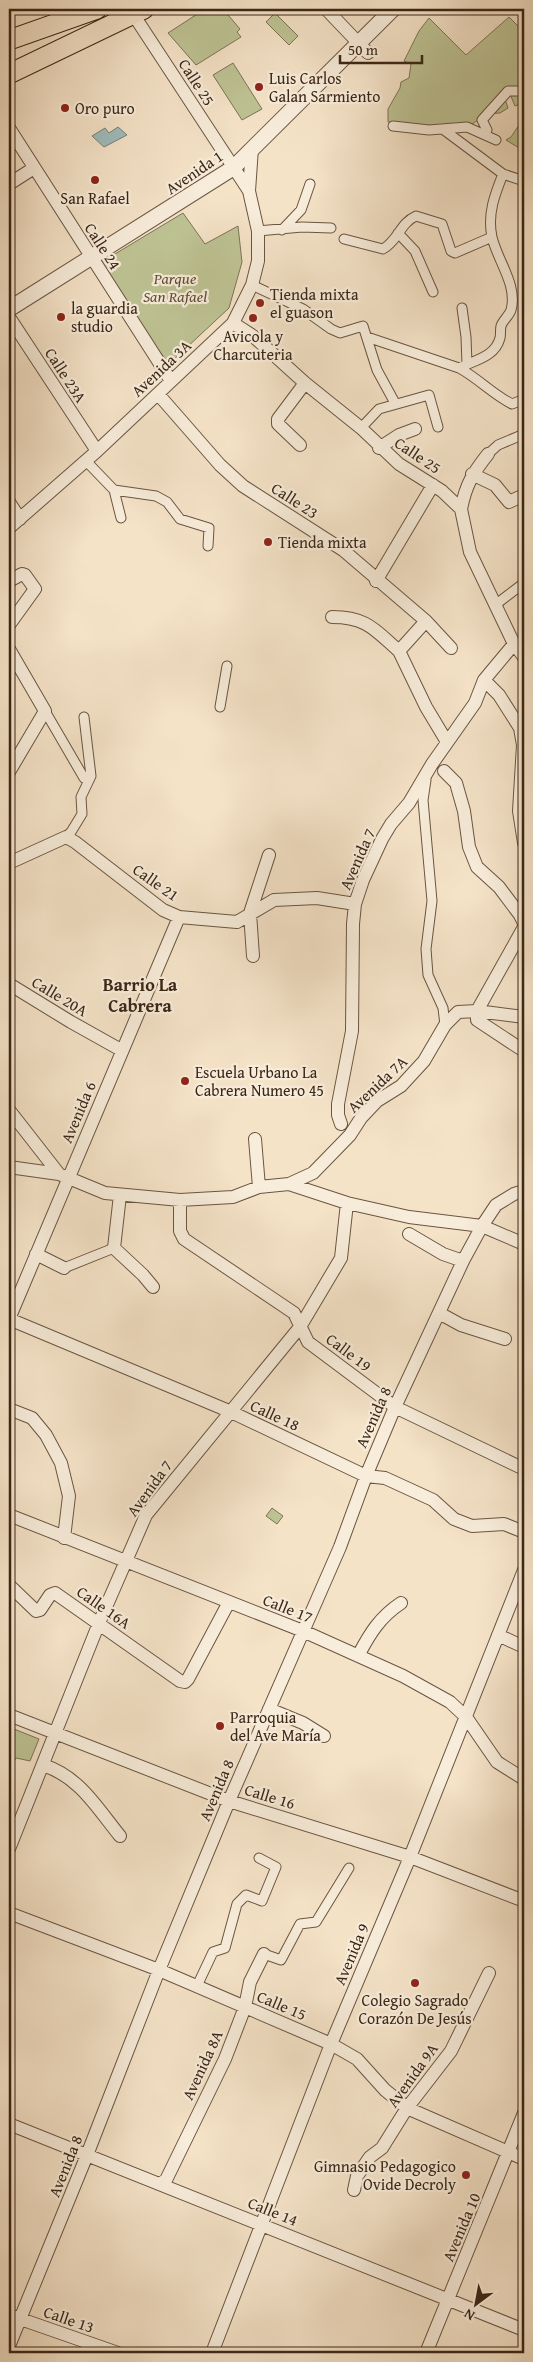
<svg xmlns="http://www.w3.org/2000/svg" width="533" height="2362" font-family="'Gentium Book Plus',serif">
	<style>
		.green { fill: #bec394; stroke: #7c7455 }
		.water { fill: #9fbcbe; stroke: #77807b }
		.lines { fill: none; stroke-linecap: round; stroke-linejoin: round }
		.pedestrian-casing { stroke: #6a5542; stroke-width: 11 }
		.minor-casing { stroke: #6a5542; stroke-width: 14 }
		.tertiary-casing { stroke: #6a5542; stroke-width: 17 }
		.primary-casing { stroke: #3b2616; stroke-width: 21 }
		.pedestrian { stroke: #f8eddb; stroke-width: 9 }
		.minor { stroke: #f8eddb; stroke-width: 12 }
		.tertiary { stroke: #f8eddb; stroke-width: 15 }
		.primary { stroke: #f5e3c8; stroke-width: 19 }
		.poi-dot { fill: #8f2418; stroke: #f8eddb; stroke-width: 2 }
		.labels { text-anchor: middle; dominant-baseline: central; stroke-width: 4.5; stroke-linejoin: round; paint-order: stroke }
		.poi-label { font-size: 16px; fill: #3b2616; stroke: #f8eddb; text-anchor: start }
		.street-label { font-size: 16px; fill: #3b2616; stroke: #f8eddb }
		.park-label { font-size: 16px; font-style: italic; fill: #5c4d36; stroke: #f8eddb }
		.neighbourhood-label { font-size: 18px; font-weight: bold; fill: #3b2616; stroke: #f8eddb }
	</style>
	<rect width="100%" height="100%" fill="#f5e3c8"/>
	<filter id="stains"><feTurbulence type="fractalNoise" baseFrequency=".004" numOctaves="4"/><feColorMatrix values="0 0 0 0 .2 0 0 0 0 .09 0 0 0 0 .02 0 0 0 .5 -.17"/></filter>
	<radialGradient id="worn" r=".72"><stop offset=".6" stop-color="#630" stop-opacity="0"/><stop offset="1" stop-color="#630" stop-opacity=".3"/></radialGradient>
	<path class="green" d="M205,9l4,3 4,-3h10l17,20 -3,3 4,5 -45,28 -28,-32z
		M275,13l23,23 -9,9 -23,-23z
		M509,17l15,15v70l-9,4 -5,-12 -6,2 4,12 -8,5 -15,1c-9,10 -20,12 -30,21l-67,-13v-13l12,-21 1,-6 8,-4 2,-14 -7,-3 15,-30 10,-13 37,37z
		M233,63l29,46 -20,11 -29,-45z
		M524,121v30l-18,-11 5,-3 10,-15z
		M183,213l22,31 33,-18 4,36 -13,46 -60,56 -74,-98z
		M272,1508l11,8 -6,8 -11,-8z
		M9,1727l30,12 -9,22 -14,-3 -7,10z"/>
	<path class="water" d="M118,127l9,8 -23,12 -12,-11 13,-8 4,5z"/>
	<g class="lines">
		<defs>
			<path id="pedestrian" d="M393,126l36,4 38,-3 29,13
				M444,130l59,44 21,7
				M485,133l2,-3 -5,-10 26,-29h16
				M282,230l19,-20 9,-26
				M258,231l44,-4 29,1
				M398,233l17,18 18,41
				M344,239l39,10c15,-8 17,-26 33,-33l26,8 9,27 4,2 37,-16
				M252,285l51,24 28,20 9,4 23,-7 14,44 18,33
				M462,308l4,29 1,27
				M367,337l92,31c19,10 33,26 53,36l10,-4 2,3
				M459,368c16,-8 36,-11 41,-30 1,-4 0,-8 1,-12 2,-6 8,-10 10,-16 7,-25 -14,-50 -19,-73 -5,-23 3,-43 11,-63
				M361,428l18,-19 50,-14 9,32
				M488,454l10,-9 26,-11
				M86,461l28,29 42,6 11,6 13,17 29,9 -1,18
				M114,490l7,28
				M495,605l29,-22
				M220,707l7,-41
				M45,711l39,67 7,-2
				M426,780l-3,20 9,101 -6,48 2,26 15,33 2,17
				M66,837l5,-5 11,-18 -1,-17 10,-21 -7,-59
				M64,1268l50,-20
				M264,1954l17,6 19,-36 16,-2 33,-54
				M197,1986l16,-34 12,-4 12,-44 9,-9 16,6 14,-34 -17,-9"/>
			<path id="minor" d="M326,9l42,44
				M133,14l116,177
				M9,128l162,253
				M9,184l25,-16
				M9,317l88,134
				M233,323l20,13 52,47 56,45 38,36 43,27 19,18 9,43 44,92 10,13
				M158,394l62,71 23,21 100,64 83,71 25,27
				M300,445l-22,-21v-5l27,-36
				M379,448l20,-13 16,-6
				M472,474l23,11 14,17 15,-7
				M9,502l11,17
				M461,509c5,-25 12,-36 27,-55
				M9,528l88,-77 136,-128 19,-38 6,-24v-30l-9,-40 3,-43
				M9,581l13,-7 3,1 10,14 -26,36
				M376,581l57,-96
				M332,617c35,0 43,13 67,34
				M9,649l36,62 -36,61
				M399,651l27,56 21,35
				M399,651l27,-30
				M484,680l15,15 21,33 3,17 -4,66 5,32
				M444,771l12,12 8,28 5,36 8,20 22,20 21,28 4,8
				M9,863l57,-26 9,5 88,68 16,7 58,5 37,-22 43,-2 38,6
				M253,956l-3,-43 19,-58
				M9,984l62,38 50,28
				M477,1011l47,-84
				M477,1011v9l47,31
				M9,1110l50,64
				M341,1124l-3,-9v-11l14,-73 1,-107 2,-20 8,-24 19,-41 9,-15 18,-21 23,-39 43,-61 9,-23 30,-36
				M255,1139l4,48
				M9,1167l50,7 46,19 75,7 53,-3 26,-10 30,-3 58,19 62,14 73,9 42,18
				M289,1184l24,-11 37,-38 11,-17 16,-17 24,-15 23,-25 21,-36 13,-13 19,-1 47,6
				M120,1195l-6,53 29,27 10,12
				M180,1200v31l4,8 110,74 14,29 87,65 129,62
				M409,1234l34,20 20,7
				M36,1254l28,14
				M439,1313l22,12 44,14
				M9,1319l220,92 137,65 19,2 48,22 21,19 18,7 32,-2 20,8
				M9,1319l170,-402
				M9,1409l23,9 14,17 15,28 8,33 -5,42
				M9,1515l294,116 100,45 47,26 16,15 31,45 27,17
				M9,1585l27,26 4,-1 10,-15 5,-2 125,88 5,1 3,-3 41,-77
				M498,1635l26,12
				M358,1656c12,-23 22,-39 43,-53
				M269,1709l34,14 21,13
				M9,1715l220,86 181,56 114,44
				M43,1765c37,12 54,43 77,71
				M9,1849l90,-226 47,-108 154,-188 41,-69 6,-55
				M9,1913l150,57 172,74 26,15 28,31 22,18 117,51
				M9,2124l515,206
				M159,2184l7,-4 59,-121 20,-52 5,-25 14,-28
				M354,2190l3,-14 13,-19 12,-9 25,-40 44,-57 38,-78
				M9,2315l109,38
				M9,2346l78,-191 72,-185 70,-169 111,-254 26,-71 29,-69 68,-146 19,-35 14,-21 18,-11 10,-3
				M212,2353l119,-309 79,-187 114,-287
				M426,2353l98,-240"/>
			<path id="tertiary" d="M9,309l224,-141 160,-159"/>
			<path id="primary" d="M9,40l88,-31
				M9,74l135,-65"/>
		</defs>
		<use href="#pedestrian" class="pedestrian-casing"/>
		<use href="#minor" class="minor-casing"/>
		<use href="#tertiary" class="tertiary-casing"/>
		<use href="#primary" class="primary-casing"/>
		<use href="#pedestrian" class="pedestrian"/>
		<use href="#minor" class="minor"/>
		<use href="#tertiary" class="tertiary"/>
		<use href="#primary" class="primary"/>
	</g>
	<g class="poi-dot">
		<circle cx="259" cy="87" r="5"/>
		<circle cx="65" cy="108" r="5"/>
		<circle cx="95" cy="180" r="5"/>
		<circle cx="260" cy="303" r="5"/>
		<circle cx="61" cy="317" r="5"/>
		<circle cx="253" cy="318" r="5"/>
		<circle cx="268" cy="542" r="5"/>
		<circle cx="185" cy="1081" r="5"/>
		<circle cx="220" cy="1726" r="5"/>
		<circle cx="415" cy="1983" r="5"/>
		<circle cx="466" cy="2175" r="5"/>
	</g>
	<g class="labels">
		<g class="poi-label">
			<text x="269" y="78">Luis Carlos<tspan x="269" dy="18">Galan Sarmiento</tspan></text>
			<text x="75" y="108">Oro puro</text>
			<text x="95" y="198" text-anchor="middle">San Rafael</text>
			<text x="270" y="294">Tienda mixta<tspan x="270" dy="18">el guason</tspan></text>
			<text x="71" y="308">la guardia<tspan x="71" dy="18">studio</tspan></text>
			<text x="253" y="336" text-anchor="middle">Avicola y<tspan x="253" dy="18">Charcuteria</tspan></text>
			<text x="278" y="542">Tienda mixta</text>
			<text x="195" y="1072">Escuela Urbano La<tspan x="195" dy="18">Cabrera Numero 45</tspan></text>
			<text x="230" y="1717">Parroquia<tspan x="230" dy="18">del Ave María</tspan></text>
			<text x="415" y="2000" text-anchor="middle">Colegio Sagrado<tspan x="415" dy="18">Corazón De Jesús</tspan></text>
			<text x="456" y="2166" text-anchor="end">Gimnasio Pedagogico<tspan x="456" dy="18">Ovide Decroly</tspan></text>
		</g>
		<g class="street-label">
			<text transform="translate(197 82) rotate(57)">Calle 25</text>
			<text transform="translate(194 172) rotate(-34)">Avenida 1</text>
			<text transform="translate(103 246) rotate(57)">Calle 24</text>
			<text transform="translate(161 368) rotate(-43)">Avenida 3A</text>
			<text transform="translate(66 375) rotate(57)">Calle 23A</text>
			<text transform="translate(418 455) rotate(34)">Calle 25</text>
			<text transform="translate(295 500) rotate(33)">Calle 23</text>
			<text transform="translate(357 859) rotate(-66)">Avenida 7</text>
			<text transform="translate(156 882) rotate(35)">Calle 21</text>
			<text transform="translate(60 996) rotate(31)">Calle 20A</text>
			<text transform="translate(377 1084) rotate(-43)">Avenida 7A</text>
			<text transform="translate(78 1112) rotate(-67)">Avenida 6</text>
			<text transform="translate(349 1352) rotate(37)">Calle 19</text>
			<text transform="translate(275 1415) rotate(25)">Calle 18</text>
			<text transform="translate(373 1417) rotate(-66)">Avenida 8</text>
			<text transform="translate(149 1488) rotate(-54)">Avenida 7</text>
			<text transform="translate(104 1607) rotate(35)">Calle 16A</text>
			<text transform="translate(288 1608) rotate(22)">Calle 17</text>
			<text transform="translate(216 1790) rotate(-67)">Avenida 8</text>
			<text transform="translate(270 1796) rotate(17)">Calle 16</text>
			<text transform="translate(351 1954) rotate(-67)">Avenida 9</text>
			<text transform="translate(282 2005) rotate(23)">Calle 15</text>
			<text transform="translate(202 2065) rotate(-65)">Avenida 8A</text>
			<text transform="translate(412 2075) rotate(-54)">Avenida 9A</text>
			<text transform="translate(65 2166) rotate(-68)">Avenida 8</text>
			<text transform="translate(273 2211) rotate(22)">Calle 14</text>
			<text transform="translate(461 2227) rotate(-67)">Avenida 10</text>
			<text transform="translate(69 2319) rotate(19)">Calle 13</text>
		</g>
		<g class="park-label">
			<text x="175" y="278">Parque<tspan x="175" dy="18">San Rafael</tspan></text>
		</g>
		<g class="neighbourhood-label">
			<text x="140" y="984">Barrio La<tspan x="140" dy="21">Cabrera</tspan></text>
		</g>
	</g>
	<rect width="533" height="2362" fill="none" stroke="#f5e3c8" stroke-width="30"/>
	<rect x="10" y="10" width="513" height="2342" fill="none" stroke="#3b2616" stroke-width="2.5"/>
	<rect x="15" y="15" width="503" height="2332" fill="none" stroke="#3b2616"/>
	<g transform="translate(476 2304) rotate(212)" stroke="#f8eddb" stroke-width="4" paint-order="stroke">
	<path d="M0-4L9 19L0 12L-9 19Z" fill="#3b2616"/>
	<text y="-8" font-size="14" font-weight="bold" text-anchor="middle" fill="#3b2616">N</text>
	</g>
	<path d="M340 55v8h82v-8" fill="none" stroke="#3b2616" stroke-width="2.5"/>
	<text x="348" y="55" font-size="15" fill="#3b2616" stroke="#f8eddb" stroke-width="4" paint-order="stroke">50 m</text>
	<rect width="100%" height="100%" filter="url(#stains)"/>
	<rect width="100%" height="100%" fill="url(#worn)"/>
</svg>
